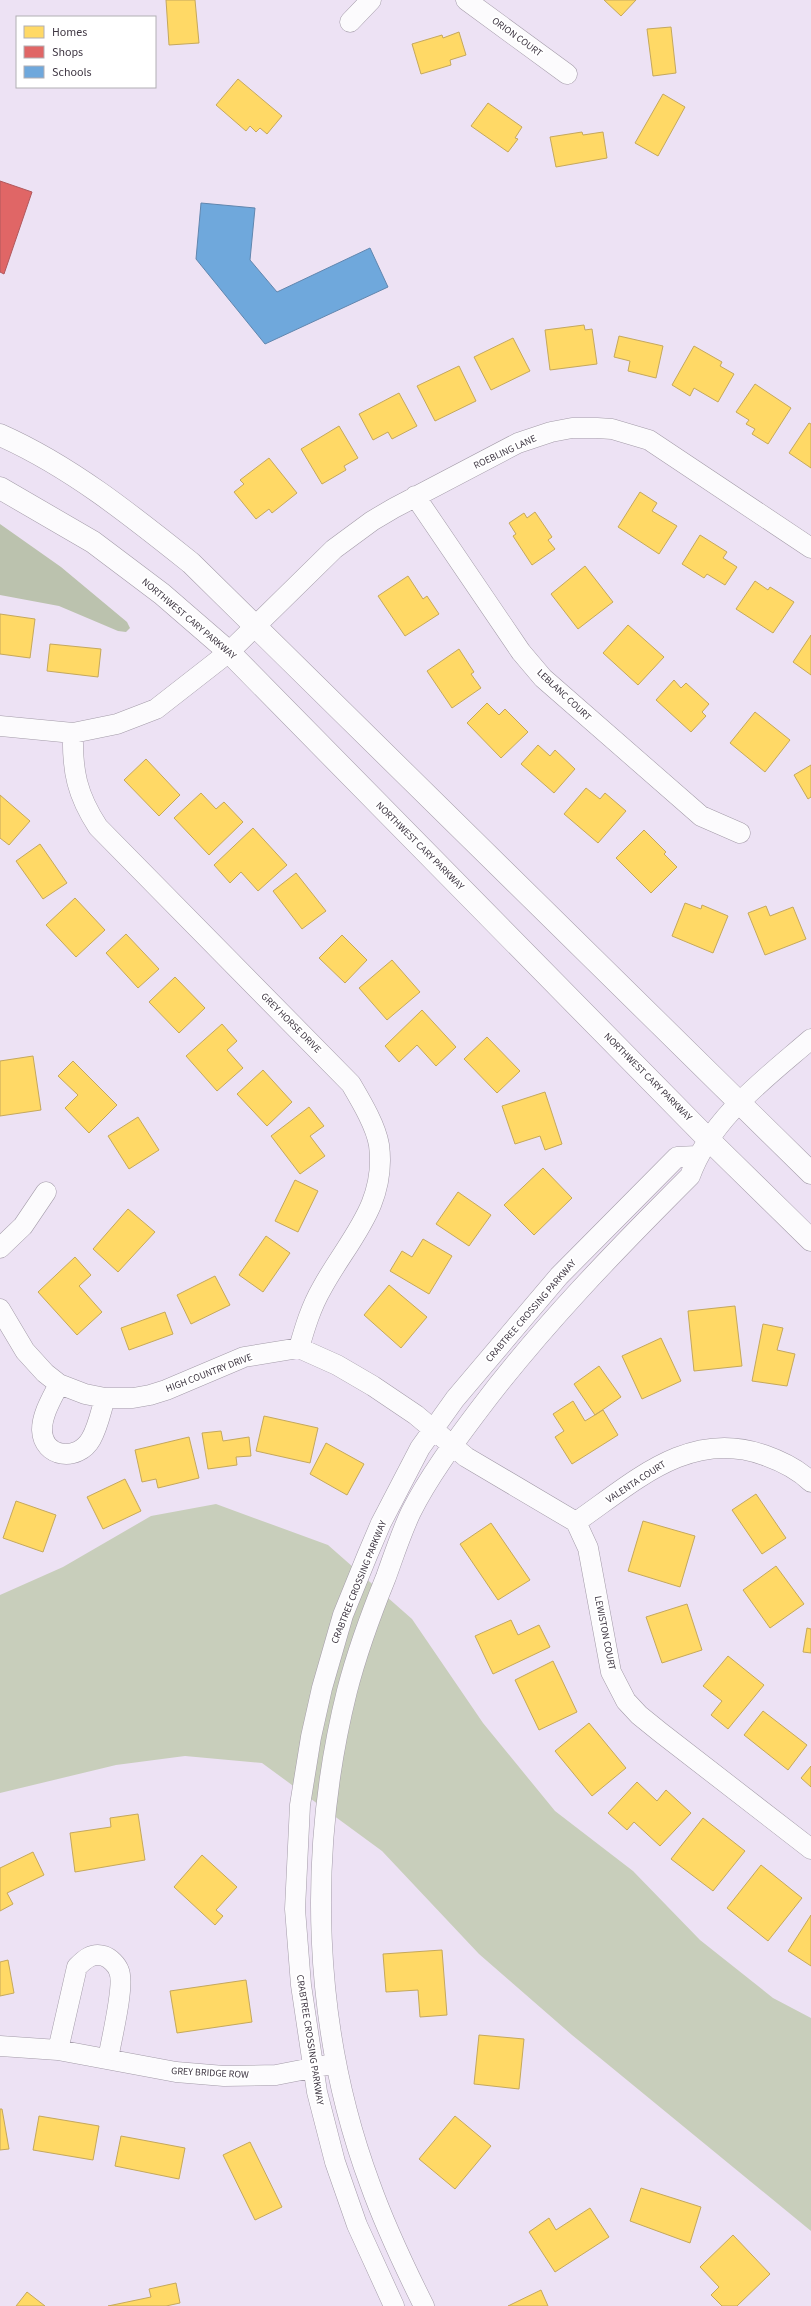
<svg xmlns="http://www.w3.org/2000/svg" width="811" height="2306" font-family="'Source Sans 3',sans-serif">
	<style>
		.green { fill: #c8cebb }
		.forest { fill: #bbc2ae }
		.homes { fill: #ffd966; stroke: #c5a85c }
		.shops { fill: #e06666; stroke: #b0585c }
		.schools { fill: #6fa8dc; stroke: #6186ae }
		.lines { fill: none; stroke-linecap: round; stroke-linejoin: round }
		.minor-casing { stroke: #a39ba8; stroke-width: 21 }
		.primary-casing { stroke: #a39ba8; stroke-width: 23 }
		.minor { stroke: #fcfbfd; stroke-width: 20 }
		.primary { stroke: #fcfbfd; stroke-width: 22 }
		.labels { text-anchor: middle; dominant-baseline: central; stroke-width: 4; stroke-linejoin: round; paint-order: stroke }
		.street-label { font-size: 10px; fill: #3f3743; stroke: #fff }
	</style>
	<rect width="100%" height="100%" fill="#ede2f4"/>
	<path class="green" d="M216,1504l112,41 84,74 71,104 72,88 78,60 67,69 73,58 38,20v213l-239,-196 -93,-81 -97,-103 -120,-88 -77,-7 -69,9 -116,28v-198l63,-28 88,-51z"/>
	<path class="forest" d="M0,524l61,43 66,55 3,6 -4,4 -8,-1 -59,-25 -59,-11z"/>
	<path class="homes" d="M166,0h29l4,43 -30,2z
		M604,0h32l-15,16z
		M671,27l5,46 -23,3 -6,-47z
		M459,32l7,23 -16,5 1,5 -30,9 -9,-30 30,-9 1,3z
		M238,79l44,37 -15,18 -7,-6 -4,4 -6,-6 -4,5 -30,-26z
		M663,94l22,13 -27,49 -23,-13z
		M488,103l34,24 -7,11 3,1 -10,13 -37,-26z
		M582,132l1,3 20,-3 4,26 -51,9 -6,-30z
		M584,325l1,5 7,-1 5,35 -47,6 -5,-40z
		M619,336l44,10 -7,32 -28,-7 2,-10 -16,-4z
		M513,338l17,33 -39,19 -17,-33z
		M694,346l28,16 -2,4 14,8 -16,28 -24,-14 -4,8 -18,-11z
		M459,366l17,35 -41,20 -18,-35z
		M755,384l36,24 -23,36 -16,-10 3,-5 -9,-5 3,-4 -13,-8z
		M399,393l18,33 -25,13 -4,-7 -15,8 -14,-26z
		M809,423l2,1v44l-22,-15z
		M339,426l19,32 -14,8 2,4 -24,14 -21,-35z
		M269,458l28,35 -25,20 -3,-4 -13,10 -22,-27 10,-8 -4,-4z
		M640,492l17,11 -5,8 25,15 -18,28 -41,-27z
		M535,512l17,25 -4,3 7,9 -23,16 -19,-29 3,-2 -7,-11 15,-10 3,5z
		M700,535l27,17 -4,6 14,9 -12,18 -18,-11 -3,4 -22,-14z
		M585,566l28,36 -35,27 -27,-35z
		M408,576l15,23 4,-3 12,18 -34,22 -27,-40z
		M755,581l13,9 2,-3 24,15 -21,31 -37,-24z
		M0,614l35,5 -5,39 -30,-4z
		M628,625l36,32 -26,28 -35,-32z
		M811,635v40l-18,-13z
		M50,644l51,5 -3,28 -51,-6z
		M459,649l15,23 -3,2 10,14 -29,20 -25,-37z
		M674,680l7,8 5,-5 23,21 -7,8 4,4 -15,16 -35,-32z
		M487,703l12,12 6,-6 23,23 -27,26 -34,-35z
		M755,712l35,28 -25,32 -35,-29z
		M538,745l12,11 5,-6 20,19 -21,24 -33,-29z
		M146,759l34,36 -21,21 -35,-36z
		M811,765v32l-3,2 -14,-24z
		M586,788l14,11 5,-6 21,18 -28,32 -34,-29z
		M201,793l15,16 8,-7 19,20 -34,33 -35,-37z
		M0,795l30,26 -21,24 -9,-7z
		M253,828l34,37 -29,26 -17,-19 -11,11 -16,-18z
		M644,830l22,22 -2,2 13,13 -26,26 -35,-35z
		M40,844l27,39 -24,16 -27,-38z
		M296,873l30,38 -24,18 -29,-38z
		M75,898l30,32 -29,27 -30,-32z
		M685,903l16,6 1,-4 26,11 -15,37 -41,-17z
		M766,906l4,10 23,-9 13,32 -41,16 -17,-42z
		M126,934l33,35 -21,19 -32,-35z
		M342,935l25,25 -22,23 -26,-25z
		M392,960l28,32 -33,28 -28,-32z
		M175,977l30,31 -26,25 -30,-31z
		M422,1010l34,37 -20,19 -19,-21 -18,17 -14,-16z
		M222,1024l15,17 -10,9 16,18 -26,23 -31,-35z
		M487,1037l33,34 -23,22 -33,-34z
		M33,1056l8,54 -41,6v-55z
		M73,1061l44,44 -28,28 -24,-25 13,-13 -20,-19z
		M263,1070l29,32 -25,24 -30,-32z
		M545,1092l17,52 -17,6 -5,-14 -25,8 -13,-38z
		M309,1107l15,19 -14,10 15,20 -25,18 -29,-38z
		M138,1117l21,33 -30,19 -21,-33z
		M543,1168l29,30 -38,37 -30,-30z
		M295,1180l23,11 -20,41 -23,-11z
		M458,1192l33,23 -22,31 -33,-22z
		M128,1209l27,23 -37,40 -25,-23z
		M266,1236l24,17 -27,39 -24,-17z
		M423,1239l29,17 -23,38 -39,-23 12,-20 10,6z
		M75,1257l16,18 -12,11 23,26 -25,23 -39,-43z
		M215,1276l15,29 -39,19 -14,-29z
		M389,1285l38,32 -26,31 -37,-33z
		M735,1306l7,60 -48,5 -6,-60z
		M165,1312l8,22 -44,16 -8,-22z
		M763,1324l20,4 -6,22 18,4 -8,32 -35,-5z
		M661,1338l20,43 -39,18 -20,-43z
		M599,1366l22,31 -26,18 -21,-31z
		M573,1401l12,20 18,-11 15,25 -46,29 -17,-27 9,-6 -11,-17z
		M264,1416l54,12 -8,35 -54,-12z
		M221,1431l2,10 26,-4 2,19 -15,1 1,8 -29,4 -6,-36z
		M189,1437l10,41 -41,10 -2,-9 -14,3 -7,-32z
		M326,1443l38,21 -17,31 -37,-21z
		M125,1479l16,32 -38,18 -16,-32z
		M756,1494l30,44 -24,16 -30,-44z
		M16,1501l40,14 -13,37 -40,-14z
		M643,1521l52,15 -15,51 -52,-16z
		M491,1523l39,57 -32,20 -38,-56z
		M776,1566l28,38 -34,24 -27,-38z
		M687,1604l15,46 -40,13 -16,-46z
		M511,1620l7,15 21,-10 11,22 -57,27 -18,-38z
		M807,1628l4,1v24l-8,-1z
		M728,1656l36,29 -36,44 -17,-14 11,-14 -19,-15z
		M553,1661l24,51 -38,18 -24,-50z
		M763,1711l44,34 -19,25 -44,-35z
		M589,1723l37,45 -34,28 -37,-45z
		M811,1766v21l-10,-9z
		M637,1782l20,19 9,-11 25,23 -31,33 -26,-24 -7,8 -19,-17z
		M138,1814l7,46 -70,12 -5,-39 41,-6 -1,-9z
		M703,1818l42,33 -32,40 -42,-32z
		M33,1852l11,23 -37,18 6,11 -13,7v-43z
		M202,1855l35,32 -21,23 7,6 -8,9 -41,-38z
		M761,1865l41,33 -34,43 -41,-33z
		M811,1915v51l-23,-15z
		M442,1950l5,65 -27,2 -2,-27 -32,2 -3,-38z
		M8,1960l6,33 -14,3v-34z
		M246,1980l6,42 -75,11 -7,-42z
		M479,2035l45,4 -5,50 -45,-5z
		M0,2109h2l7,40 -9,1z
		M39,2116l60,10 -6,34 -60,-10z
		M455,2116l36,30 -36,43 -36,-30z
		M121,2136l64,12 -6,31 -64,-13z
		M250,2142l32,65 -27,13 -32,-65z
		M641,2188l60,19 -11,36 -60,-22z
		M590,2208l19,29 -54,35 -26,-40 20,-14 7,12z
		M733,2235l37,39 -33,32h-15l-11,-11 8,-8 -19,-20z
		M176,2283l4,20 -14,3h-58l43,-9 -2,-8z
		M541,2290l7,16h-40z
		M27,2292l18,14h-29z"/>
	<path class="shops" d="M0,181l32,11 -28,82 -4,-2z"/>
	<path class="schools" d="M201,203l54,5 -5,52 27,32 93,-44 18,39 -123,57 -69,-85z"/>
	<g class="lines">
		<defs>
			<path id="minor" d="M466,0l101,74
				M350,22l21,-22
				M415,496l106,156 22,26 158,138 39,17
				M0,726l73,7 44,-9 39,-15 73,-57 105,-103 38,-28 22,-13 124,-65 33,-11 21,-4h25l15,1 37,11 162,108
				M73,733c-1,38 4,62 25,94l253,257c10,17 25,42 28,61 8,60 -31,95 -57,143 -11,19 -17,39 -23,60
				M0,1248l23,-22 23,-34
				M0,1309l25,42 20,22 14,11 26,10 20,4h28l17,-3 16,-5 78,-33 55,-9 38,17 36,21 43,29 50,42 110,65 12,26 23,124 15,29 13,14 21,17 151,117
				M59,1384c-7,14 -17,30 -17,46 1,28 36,32 49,9 7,-12 10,-28 14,-41
				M576,1522c57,-39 113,-94 188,-67 17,6 34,14 47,27
				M0,2046l58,4 118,22 48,4 52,-1 51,-10
				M58,2050l19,-83c7,-7 15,-15 27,-11 6,2 13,9 15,15 6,14 -8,70 -11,88
				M394,2306l-37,-81 -22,-63 -18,-70 -16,-107 -6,-76 5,-104 11,-68 11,-49 21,-73 24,-59 14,-33 39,-75 35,-49 104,-123 118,-119 20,-1
				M424,2306c-20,-40 -39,-80 -54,-122 -58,-156 -63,-332 -23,-493 10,-39 24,-77 39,-114 8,-22 15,-44 25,-65 18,-36 43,-69 67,-101 63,-84 137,-160 212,-235 21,-58 76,-98 121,-137"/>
			<path id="primary" d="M0,435c70,31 131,80 191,128l620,610
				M0,488l93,54 69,52 67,58 479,487 103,101"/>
		</defs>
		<use href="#minor" class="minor-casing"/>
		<use href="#primary" class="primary-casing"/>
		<use href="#minor" class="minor"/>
		<use href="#primary" class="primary"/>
	</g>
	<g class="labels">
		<g class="street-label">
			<text transform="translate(517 37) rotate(36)">ORION COURT</text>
			<text transform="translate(505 452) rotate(-25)">ROEBLING LANE</text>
			<text transform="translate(189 619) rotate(40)">NORTHWEST CARY PARKWAY</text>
			<text transform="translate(564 695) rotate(43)">LEBLANC COURT</text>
			<text transform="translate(420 846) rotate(45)">NORTHWEST CARY PARKWAY</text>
			<text transform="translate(291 1023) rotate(45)">GREY HORSE DRIVE</text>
			<text transform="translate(648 1077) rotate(45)">NORTHWEST CARY PARKWAY</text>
			<text transform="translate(531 1311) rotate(-49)">CRABTREE CROSSING PARKWAY</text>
			<text transform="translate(209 1373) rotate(-21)">HIGH COUNTRY DRIVE</text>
			<text transform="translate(636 1482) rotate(-33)">VALENTA COURT</text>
			<text transform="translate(359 1582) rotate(-68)">CRABTREE CROSSING PARKWAY</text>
			<text transform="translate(605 1633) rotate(79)">LEWISTON COURT</text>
			<text transform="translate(310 2040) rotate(81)">CRABTREE CROSSING PARKWAY</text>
			<text transform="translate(210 2073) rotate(3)">GREY BRIDGE ROW</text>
		</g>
	</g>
	<rect x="16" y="16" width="140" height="72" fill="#ffffff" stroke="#b2afb4"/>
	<rect x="24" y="26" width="20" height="12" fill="#ffd966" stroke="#b2afb4"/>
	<text x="52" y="36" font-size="12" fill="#3f3743">Homes</text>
	<rect x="24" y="46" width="20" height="12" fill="#e06666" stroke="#b2afb4"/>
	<text x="52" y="56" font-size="12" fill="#3f3743">Shops</text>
	<rect x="24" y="66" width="20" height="12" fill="#6fa8dc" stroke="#b2afb4"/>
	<text x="52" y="76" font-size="12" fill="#3f3743">Schools</text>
</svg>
